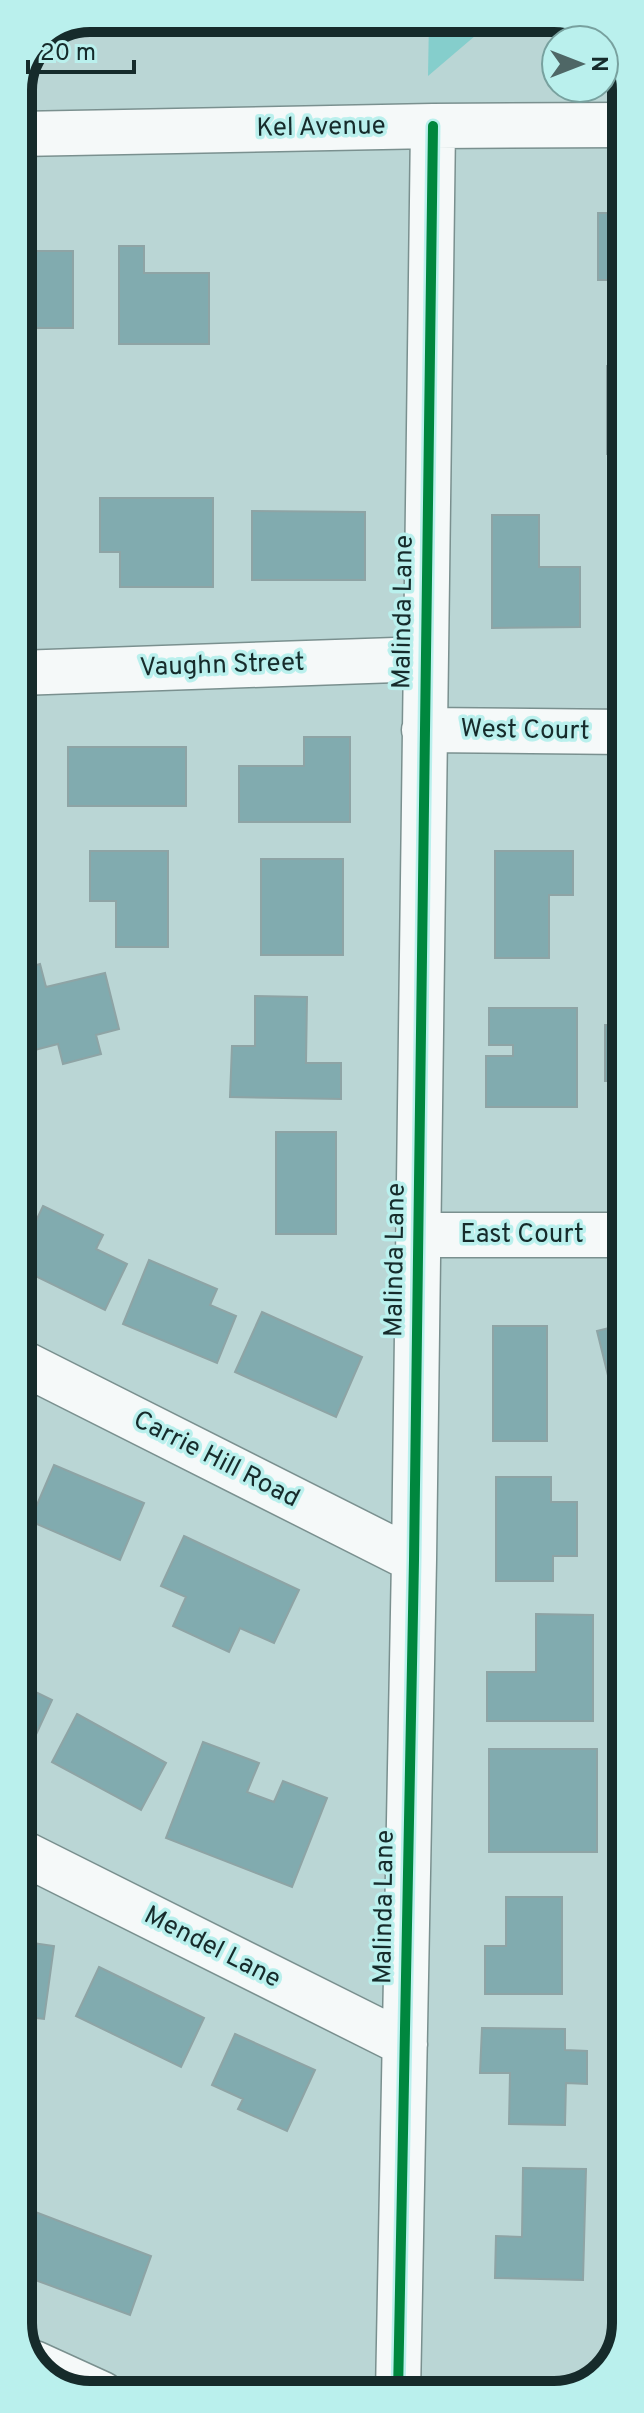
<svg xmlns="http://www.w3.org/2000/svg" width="644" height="2413" font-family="Overpass,sans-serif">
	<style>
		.green { fill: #85cecc }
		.building { fill: #81abaf; stroke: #8ea4a5; stroke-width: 2 }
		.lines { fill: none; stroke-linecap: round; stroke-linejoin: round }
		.minor-casing { stroke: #7a908f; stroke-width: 47 }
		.minor { stroke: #f5f9f9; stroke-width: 44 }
		.cycleway-casing { stroke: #baf0ed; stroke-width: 15 }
		.cycleway { stroke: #00873e; stroke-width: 10 }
		.labels { text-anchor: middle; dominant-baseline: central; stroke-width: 7; stroke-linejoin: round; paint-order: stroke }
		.street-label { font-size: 26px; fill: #162b2b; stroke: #baf0ed }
		.rim { fill: none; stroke: #162b2b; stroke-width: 10 }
	</style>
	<rect width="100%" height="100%" fill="#bad6d5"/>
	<path class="green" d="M429,18h67l-68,58z"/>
	<path class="building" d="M598,213h27v67h-27z
		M119,246h25v27h65v71h-90z
		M18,251h55v77h-55z
		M607,366h18v88h-18z
		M100,498h113v89h-93v-35h-20z
		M252,511l113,1v68h-113z
		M492,515h47v52h41v60l-88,1z
		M624,516h1v99h-6z
		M304,737h46v85h-111v-56h65z
		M68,747h118v59h-118z
		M90,851h78v96h-52v-46h-26z
		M495,851h78v44h-24v63h-54z
		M261,859h82v96h-82z
		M40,964l6,23 59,-14 14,56 -23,6 5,19 -38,10 -5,-20 -35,9 -4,-16v-67z
		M255,996l52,1 -1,66h35v36l-111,-2 2,-51h23z
		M489,1008h88v99h-91v-51h27v-11h-24z
		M605,1025h20v56h-20z
		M276,1132h60v102h-60z
		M43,1206l60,29 -7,14 31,15 -22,46 -86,-42v-11z
		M149,1260l68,29 -7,16 26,11 -19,47 -94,-39z
		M262,1312l100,45 -26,60 -101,-45z
		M625,1324v99l-5,1 -23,-93z
		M493,1326h54v115h-54z
		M19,1442l15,7 -15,36z
		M54,1465l90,38 -24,57 -90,-39z
		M496,1477h55v25h26v54h-24v25h-57z
		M184,1536l115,54 -25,53 -34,-15 -11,24 -56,-26 13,-29 -25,-11z
		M536,1614l57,1v106h-106v-49h49z
		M19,1684l33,16 -25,54 -8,-3z
		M77,1714l89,49 -25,47 -89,-48z
		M203,1742l56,21 -12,29 27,10 9,-21 44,17 -35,89 -126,-49z
		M489,1749h108v103h-108z
		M506,1897h56v97h-77v-48h21z
		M19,1941l35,5 -10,73 -25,-3z
		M99,1967l105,51 -23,49 -105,-51z
		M482,2028l83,1v21l22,1v33l-21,-1 -1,42 -56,-1 1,-51h-30z
		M235,2034l80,36 -28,61 -49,-22 5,-10 -31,-14z
		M523,2168l63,1 -3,111 -88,-2 1,-42 26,1z
		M30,2210l121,46 -21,59 -111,-41v-34z
		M571,2380v12l-3,2h-59v-13z"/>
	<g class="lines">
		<defs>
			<path id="minor" d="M18,134l415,-8 192,-1
				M18,673l407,-14
				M424,730l201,2
				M418,1235h207
				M19,1361l395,199
				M19,1851l386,193
				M34,2363l68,31
				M398,2394l16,-834 19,-1434"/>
		</defs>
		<use href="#minor" class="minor-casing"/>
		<use href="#minor" class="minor"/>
		<defs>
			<path id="cycleway" d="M398,2394l16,-834 19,-1434"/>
		</defs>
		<use href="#cycleway" class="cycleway-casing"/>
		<use href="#cycleway" class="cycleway"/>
	</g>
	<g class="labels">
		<g class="street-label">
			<text transform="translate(321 128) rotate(-1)">Kel Avenue</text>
			<text transform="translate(404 612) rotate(-89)">Malinda Lane</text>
			<text transform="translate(222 666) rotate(-2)">Vaughn Street</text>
			<text transform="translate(525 731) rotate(1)">West Court</text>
			<text x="522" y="1235">East Court</text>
			<text transform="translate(396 1260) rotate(-89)">Malinda Lane</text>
			<text transform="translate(216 1460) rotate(27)">Carrie Hill Road</text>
			<text transform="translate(385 1907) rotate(-89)">Malinda Lane</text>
			<text transform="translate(212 1948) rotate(27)">Mendel Lane</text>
		</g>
	</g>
	<path d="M0 0H644V2413H0ZM90 32H554A58 58 0 0 1 612 90V2323A58 58 0 0 1 554 2381H90A58 58 0 0 1 32 2323V90A58 58 0 0 1 90 32Z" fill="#baf0ed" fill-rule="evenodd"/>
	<path class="rim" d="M90 32H554A58 58 0 0 1 612 90V2323A58 58 0 0 1 554 2381H90A58 58 0 0 1 32 2323V90A58 58 0 0 1 90 32Z"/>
	<g transform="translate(580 64) rotate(90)"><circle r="38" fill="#baf0ed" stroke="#78a19f" stroke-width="2"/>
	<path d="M0-6L14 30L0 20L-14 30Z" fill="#4f6766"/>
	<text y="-12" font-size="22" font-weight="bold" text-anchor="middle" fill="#162b2b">N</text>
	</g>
	<path d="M28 60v12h106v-12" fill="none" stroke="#162b2b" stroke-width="4"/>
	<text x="40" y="60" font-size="24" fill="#162b2b" stroke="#baf0ed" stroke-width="6" paint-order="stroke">20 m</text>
</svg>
